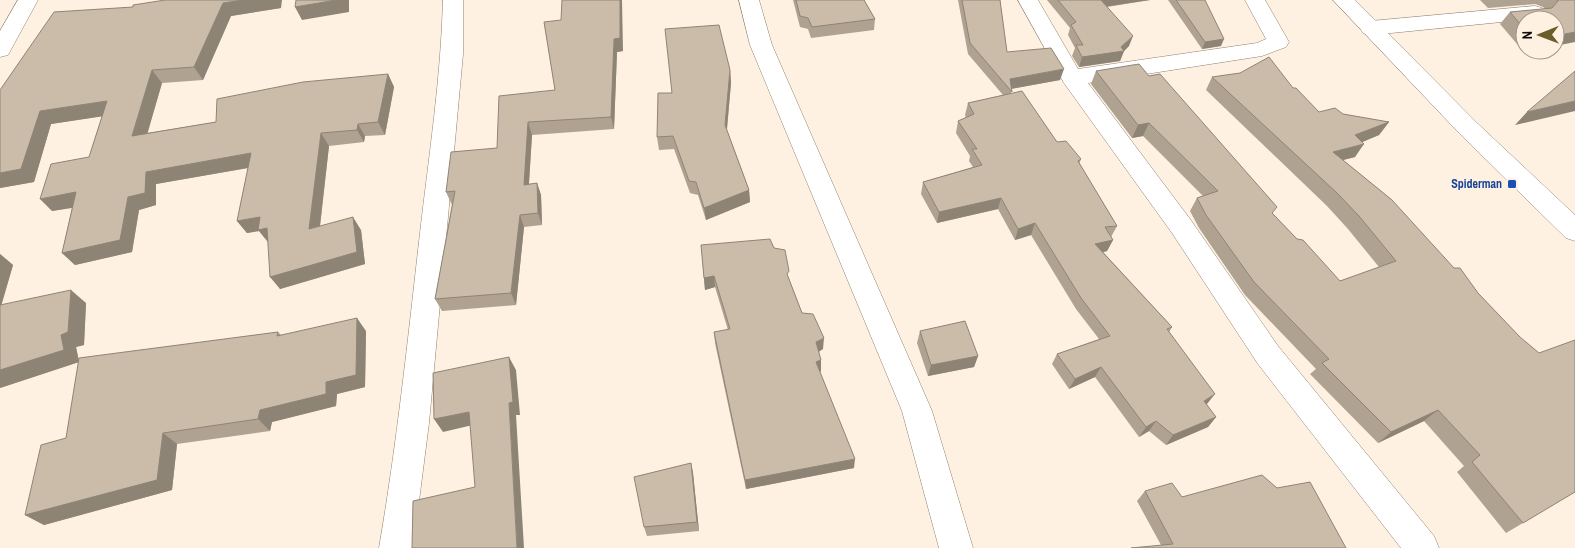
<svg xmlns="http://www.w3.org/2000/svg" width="1575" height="548" font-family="'Archivo Narrow',sans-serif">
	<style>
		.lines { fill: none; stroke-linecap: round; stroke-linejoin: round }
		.street-casing { stroke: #8f816f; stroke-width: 1 }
		.secondary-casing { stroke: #8f816f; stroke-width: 1 }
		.street { fill: #fff; fill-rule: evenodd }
		.secondary { fill: #fff; fill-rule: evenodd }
		.wall { fill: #afa291 }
		.shaded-wall { fill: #8e8476 }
		.building { fill: #cbbca9; stroke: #8e8476 }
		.transit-dot { fill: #1a4fb4; stroke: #fef1e2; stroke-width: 2 }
		.labels { text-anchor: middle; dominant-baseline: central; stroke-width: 4.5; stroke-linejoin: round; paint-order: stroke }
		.transit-label { font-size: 12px; font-weight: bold; fill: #164399; stroke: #fef1e2; text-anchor: end }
	</style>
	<rect width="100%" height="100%" fill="#fef1e2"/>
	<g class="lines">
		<defs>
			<path id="street" d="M18,0h20l-30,55 -8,2v-26z
				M443,0h20v54l-34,369 -16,125h-34c18,-104 29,-210 41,-315 9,-78 21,-155 23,-233z
				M739,0h20l13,45 160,366 41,137h-34l-37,-137 -152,-366z
				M1018,0h20l40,69 179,-26 9,-4 -21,-39h20l24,42 -3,5 -24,9 -174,27 102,136 88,127 156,190 5,12h-38l-143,-184 -86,-131 -108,-150z
				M1535,6l7,2 4,5 -4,5 -171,17 -8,-2 -3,-5 3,-5 8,-2z"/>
			<path id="secondary" d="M1333,0h22l121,122 99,93v26l-9,-3 -106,-104z"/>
		</defs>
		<use href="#street" class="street-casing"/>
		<use href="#secondary" class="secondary-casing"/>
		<use href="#street" class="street"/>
		<use href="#secondary" class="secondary"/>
	</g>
	<path class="wall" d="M793,0h71l11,19 -1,11 -63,8 -3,-9 -8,-2z
		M958,0h42l7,52 53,28 -49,9v4l46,49 24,17 -2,5 38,62 -6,11 2,3 -6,11 -4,1 69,75 -3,5 38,73 9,12 -8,10 -42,18 -17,-14 -10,6 -44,-60 -26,12 -17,-25 5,-10 42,-15 -23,-30 -45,-74 -16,5 -17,-31 -61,14 -16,-29 2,-12 50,-15 -4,-6 1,-5 -14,-23 2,-12 8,-3 -1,-3 3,-12 35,-8 -35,-41z
		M1047,0h103l-43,7 22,39 -5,5 -4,10 -41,6 -7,-11 3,-8 -7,-13 2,-7z
		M1168,0h37l16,46 -19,3z
		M1480,0h95l-50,20v30h6l-8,1 -23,-27 10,-12 35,-3 -2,-2 -8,-3 -47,4z
		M133,7l148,1 -50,8 -28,64 -41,3 -15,50 69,-11 172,-48 6,13 -9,48 -20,1 -1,6 -35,4 -9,81 41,3 4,34 -85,25 -12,-47 -9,-11 -12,2 -10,-12 11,-53 -92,16v21l-17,5 -7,42 -57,13 -13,-12 10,-45 -20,3 37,-54 13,-41 -51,8 -17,58 -34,6z
		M544,22l79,29 -6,1 -3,77 -82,6 -3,49 8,-1 4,12 1,30 -18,2 -8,78 -74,6 -7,-12 17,-94 -6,-13 51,-44 58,-58z
		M730,70l1,13 -4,47 22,60 1,12 -44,18 -8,-25 -8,-2 -16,-44 -15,1 -2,-13 15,-44z
		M1096,71l53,5 124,138 24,25 43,42 39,-14 -31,-38 -21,-23 -121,-116 6,-13 81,11 26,24 24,2 46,8 -10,13 -17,7 -7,15 -12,3 49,40 131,323 -17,10 -49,-61 7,-6 -40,-45 -46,22 -68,-69 6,-5 -71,-74 -46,-67 -9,-17 7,-13 6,-2 -60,-60 -11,2 -41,-54z
		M701,245l73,3 15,31 13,34 21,36 -4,3 2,19 -1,1 34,96 -108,21 -31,-146 -1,-11 14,-2 -13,-43 -10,3z
		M0,254l13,11 -12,40 85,-2 -2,42 -8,2 3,14 199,-29 3,3 85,-4 -1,56 -28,7 -1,12 -64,16 -2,9 -93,13 -5,46 -128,35 -19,-10 41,-77 13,-76 -79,26z
		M920,331l58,25 -4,11 -46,9 -11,-33z
		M691,463l2,10 6,58 -52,5 -3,-9z
		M1145,491l37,6 164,51 -185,-3 -24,-44z"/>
	<path class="shaded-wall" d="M243,0h39l-1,8 -50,8 -28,64 -9,-13 29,-64z
		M336,0h13v12l-47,8 -7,-13z
		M620,0h2l1,51 -6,1 -3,77 -3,-12 3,-78z
		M1098,0h52l-54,8z
		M1575,32v10l-20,4v-10z
		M1133,36l-4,10 -5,5 -4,10 -41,6 3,-10 39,-10z
		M1224,39l-3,7 -19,3 3,-7z
		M1064,69l-4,11 -50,9v-10z
		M152,70l10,13 -19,66 -11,-13z
		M730,70l1,13 -5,55 -1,-13z
		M388,74l6,13 -9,48 -7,-13z
		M107,101l11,13 -67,10 -17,58 -34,6v-15l40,-62z
		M1575,101v10l-60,14 12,-13z
		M528,122l4,13 -4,62 -4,-12z
		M1389,122l-10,13 -33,14 18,-5 -9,13 -32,8 10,-13 22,-17z
		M1149,123l-6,13 -11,2 6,-13z
		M358,124l7,12 -1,6 -7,-12z
		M321,133l8,13 -11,96 -9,-13z
		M251,153l8,13 -103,18v21l-17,5 -7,42 -57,13 -13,-12 84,-81z
		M537,183l4,12 1,30 -4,-12z
		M749,190l1,12 -44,18 -2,-12z
		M76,192l12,13 -36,6 -12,-12z
		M1001,198l-3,11 -61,14 2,-11z
		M520,215l4,12 -8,78 -5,-12z
		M260,217l17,24 -9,1 -9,-11 -12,2 -10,-12z
		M353,217l8,13 4,34 -85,25 -10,-12z
		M1035,223l-4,12 -16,5 3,-11z
		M1113,240l-6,11 -17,5 5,-12z
		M0,254l13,11 -13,45z
		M714,276l1,11 -10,3 -1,-12z
		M71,290l15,13 -2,42 -8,2 3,15 -79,26v-18z
		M357,318l9,13 -1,56 -28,7 -1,12 -64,16 -2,9 -12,-12 2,-9 66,-28z
		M824,338l-1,11 -8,4 1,-11z
		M978,356l-4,11 -46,9 3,-11z
		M509,357l7,13 4,45h-4l8,133h-7l-8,-145z
		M821,360v11l-6,2 1,-11z
		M1101,367l-6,10 -26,12 6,-10z
		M1215,394l-8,10 -11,7 8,-10z
		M1438,410l-14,11 -46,22 13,-11z
		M469,412l8,12 -34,8 -9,-13z
		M1216,417l-8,10 -42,18 7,-10z
		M1156,421l-7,10 -10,6 7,-10z
		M163,433l14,11 -5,46 -128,35 -19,-10z
		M855,459l-1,9 -108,21 -1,-9z
		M691,463l2,10 6,58 -2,-9z"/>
	<path class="building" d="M165,0h78l-20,3 -29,64 -42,3 -20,66 84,-14 1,-23 86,-17 85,-8 -10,48 -20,2 -1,6 -36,3 -12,96 44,-12 4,35 -87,25 -3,-49 -9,2 2,-13 -23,4 14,-68 -105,19 -1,21 -17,4 -8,43 -58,13 14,-61 -36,7 11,-35 38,-7 18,-56 -67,10 -19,58 -21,4v-83l54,-78 79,-5v-2z
		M296,0h40l-41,7z
		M562,0h58v38l-6,1 -3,78 -83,5 -4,63 13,-2 1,30 -18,2 -9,78 -76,6 20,-108 -9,1 5,-40 46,-4 2,-52 56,-6 -11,-68 17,-2z
		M796,0h68l11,19 -63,8 -4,-9 -8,-2z
		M962,0h38l7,52 44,-4 13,21 -54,10 2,13 -42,-49z
		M1058,0h43l32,36 -12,11 3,4 -42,6 -6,-12h7l-12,-20 5,-3z
		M1176,0h29l19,39 -19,3z
		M1557,0h18v32l-20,4v-16h-30v10l-15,-18 42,-4 6,-7z
		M719,25l11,45 -5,55 24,65 -45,18 -8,-26 -7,-1 -16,-45 -16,1 1,-44h14l-7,-64z
		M1269,57l24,31h3l23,24 16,-4 8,6 46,8 -34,13 9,9 -31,8 59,48 62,68h6l18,25 42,44 19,16 36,-13v152l-52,31 -51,-61 8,-7 -42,-45 -47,22 -69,-69 7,-4 -75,-77 -48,-67 -9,-17 21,-7 -69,-68 -11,2 -42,-54 43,-7 10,12 11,-2 117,133 -5,6 25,26 6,1 37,41 56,-20 -37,-45 -22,-23 -125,-116 28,-4z
		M1575,71v30l-48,11z
		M1022,91l35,51 9,-1 15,18 -3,2 39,65 -12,1 8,13 -18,4 77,83 -5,2 48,65 -11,7 12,16 -43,18 -17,-14 -10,6 -45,-60 -26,12 -18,-25 53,-18 -29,-38 -46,-75 -17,6 -17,-31 -62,14 -16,-30 59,-17 -10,-16h5l-19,-28 16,-7 -6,-11z
		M770,239l4,9 11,2 4,21 -2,3 15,39 11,1 11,24 -8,4 5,18 -5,2 39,97 -110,21 -31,-148 16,-3 -16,-53 -10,2 -3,-33z
		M71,290l-3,42 -7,3 3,15 -64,20v-65z
		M357,318l-1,57 -30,7v12l-66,16 -2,9 -95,14 -6,47 -132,35 16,-70 25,-7 13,-80 199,-26 -1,4z
		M965,321l13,35 -47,9 -11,-34z
		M509,357l4,45 -4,1 8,145h-105l1,-47 62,-14 -6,-75 -35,7 -1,-46z
		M691,463l6,59 -53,5 -10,-50z
		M1262,475l15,13 33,-6 36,66h-215l42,-4 -28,-53 27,-8 10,14z"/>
	<rect class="transit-dot" x="1507" y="179" width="10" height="10" rx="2.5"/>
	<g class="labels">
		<g class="transit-label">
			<text x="1502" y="184">Spiderman</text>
		</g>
	</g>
	<g transform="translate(1540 35) rotate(269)"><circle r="24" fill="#fef1e2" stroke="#9f958a"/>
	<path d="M0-4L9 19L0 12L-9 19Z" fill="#695d2a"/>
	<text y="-8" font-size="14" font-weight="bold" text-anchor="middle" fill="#110c06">N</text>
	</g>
</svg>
